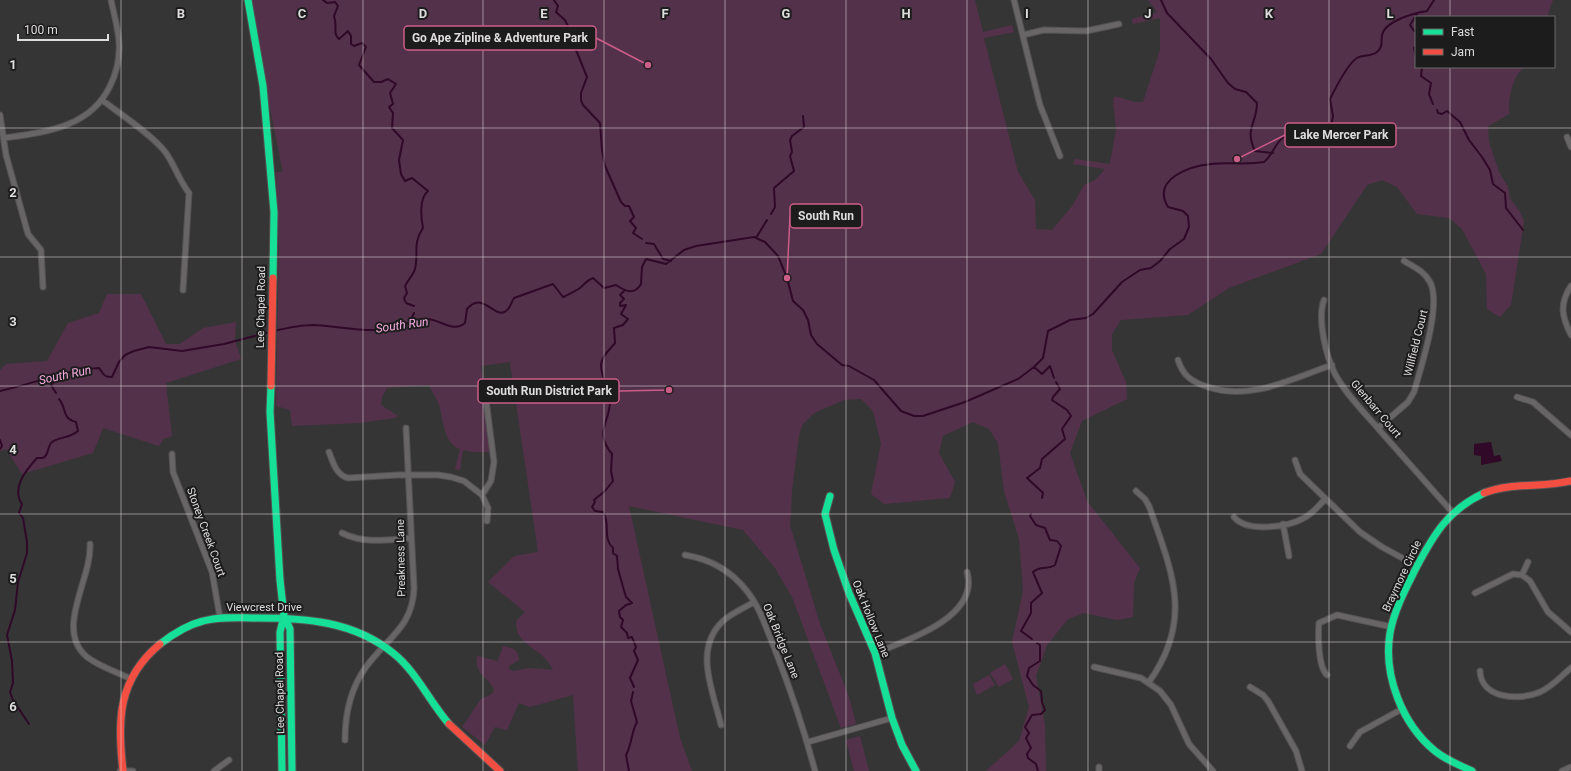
<svg xmlns="http://www.w3.org/2000/svg" width="1571" height="771" font-family="Roboto,sans-serif">
	<style>
		.green { fill: #54314b }
		.water { fill: #2f0927 }
		.lines { fill: none; stroke-linecap: round; stroke-linejoin: round }
		.stream { stroke: #2f0927; stroke-width: 2 }
		.street-casing { stroke: #545253; stroke-width: 7 }
		.fast-casing { stroke: #545253; stroke-width: 9 }
		.jam-casing { stroke: #545253; stroke-width: 9 }
		.street { stroke: #676566; stroke-width: 5 }
		.fast { stroke: #16e098; stroke-width: 7 }
		.jam { stroke: #f24e42; stroke-width: 7 }
		.grid { fill: none; stroke: #dedcdd; stroke-width: 1; stroke-opacity: 0.55 }
		.labels { text-anchor: middle; dominant-baseline: central; stroke-width: 4; stroke-linejoin: round; paint-order: stroke }
		.street-label { font-size: 11px; fill: #dedcdd; stroke: #1d1c1d }
		.water-label { font-size: 12px; font-style: italic; fill: #f9aee3; stroke: #1d1c1d }
		.grid-label { font-size: 13px; text-anchor: middle; font-weight: bold; fill: #dedcdd; stroke: #1d1c1d; stroke-width: 4; stroke-linejoin: round; paint-order: stroke }
		.leader { fill: none; stroke: #cc5d88; stroke-width: 1.5 }
		.callout-dot { fill: #cc5d88; stroke: #1d1c1d; stroke-width: 1.5 }
		.callout { fill: #1d1c1d; stroke: #cc5d88; stroke-width: 1.5 }
		.callout-label { font-size: 12px; text-anchor: middle; font-weight: bold; fill: #dedcdd }
	</style>
	<rect width="100%" height="100%" fill="#363536"/>
	<path class="green" d="M252,0h723l8,32 29,-7 2,7 -30,6 34,134 17,28 1,29 16,1 21,-25 11,-20 11,-5 10,-11 -32,-5 2,-5 35,5 6,-34 -3,-30 2,-4 19,6h9l17,-52v-32l-27,6 -1,-5 25,-7 -9,-12h405l-6,17h-131v50h108c-13,12 -15,30 -15,47l-21,12 1,16 10,30 9,15 2,12 9,11 5,11 -13,84 -11,12 -13,-8 -1,-35 -24,-45 -13,-11 -32,-4 -20,-27 -15,-7 -15,5 -46,69 -92,34 -41,27 -67,5 -9,14v16l14,32 1,17 -45,22 -12,32 17,48 53,67 -6,15 -1,34 -16,3 -33,-7 -16,6 -21,26 -11,31 9,49 1,46h-60l33,-30 10,-34 -17,-65 11,-51 -4,-52 -15,-48 -6,-48 -9,-14 -16,-7 -30,14 -4,17 16,29 -5,16 -66,6 -13,-10 10,-51 -8,-32 -12,-12 -17,1 -30,13 -11,11 -4,11 -7,56 -2,34 30,99 29,73 7,27 -15,4 -49,-131 -17,-29 -32,-38 -114,-24 51,232 12,33h-114l-5,-76 -43,12 -11,-4 -12,27 -12,-3 -10,18 -23,-18 19,-28 11,-5 2,-5c-8,-15 -19,-13 -17,-33l21,5 5,-15 11,3 4,5 1,6 -10,6v3l4,2 16,-3 24,2c-10,-23 -38,-23 -37,-49l9,-9 -37,-30 26,-26 24,-4 -28,-190 -29,4 14,93 -3,20 -5,9 -1,-1 7,-19 -2,-16h-18l-10,-2 -3,20 -5,-1 5,-20c-16,-5 -17,-30 -21,-44 -2,-7 -7,-13 -10,-20l-42,3 -5,9 -1,8 17,11 -3,2 -36,5 -67,3 -2,-16 -14,-4 3,-159 -3,-75h7l-17,-83z
		M107,294h34l25,50h14l23,-16 33,-6 -1,18 6,19 -75,24 6,53 -9,3 -4,7 -56,-18 -10,25 -71,21 -16,-25 -6,2v-81l6,-6 41,-3 21,-38 31,-10z
		M1005,664l8,15 -14,8 -9,-14z
		M989,675l6,10 -18,10 -4,-11z
		M860,736l9,35h-15l-8,-31z"/>
	<path class="water" d="M1491,442l3,14 6,-1 2,6 -21,4v-9l-7,-1v-11z"/>
	<g class="lines">
		<path class="stream" d="M323,0l4,3 8,-1 3,4 -4,10c4,10 -2,17 5,23l9,-8 3,5v8l3,2 8,-3 4,4 -7,18 15,17h7l7,-3 8,5 -6,9 3,11 -4,3 4,6 -1,15 11,12 -4,20 2,14 4,7 7,-3 16,13c-9,7 -7,27 -5,37 -11,16 -4,25 -8,41 -1,5 -7,11 -10,17l2,7 -3,5 2,5 8,3
			M554,0l4,6 -2,6 9,8 11,23v7l11,27 -6,16v7l2,5 17,18 2,27 3,16 16,36 4,4h4l5,11 -4,4 6,7 -3,5 9,6
			M1161,0l6,13 44,46 17,24 7,6 11,3 11,11c0,21 -13,25 -2,48l18,2
			M1416,30l-2,1 -4,-6 7,-11
			M1416,39v2
			M1416,47l-2,1 2,9
			M1422,67l-1,9 10,7 -2,11 4,10
			M1437,110l1,3 4,1 5,-3 13,11 9,18 13,17 8,13 3,14 12,9 1,15 17,22
			M771,214l4,-7 -1,-19 20,-17 -4,-15 2,-4 -2,-12 2,-4 12,-9 -1,-11
			M756,238l11,-18
			M646,243l8,1 9,15 8,2
			M624,291l-4,4 4,4 -4,4v3l6,-1 -5,9 7,5 -5,6 -9,3 1,15c-5,6 -14,14 -14,23 0,11 8,22 9,33 1,23 -17,32 2,55l-1,17 2,10 -8,10 -11,9 1,2 -3,5 3,4 8,1c8,12 -1,26 10,36v5l4,3 1,13 5,18 3,10 6,6 -6,2 -7,6 1,6 3,3 -2,7 6,6 1,5 4,-1 4,10 -2,4 4,9 -8,18 4,9
			M414,321l-2,-4 2,-4
			M274,331c13,-3 26,-6 39,-6 22,1 43,6 64,5 18,-1 36,-11 51,-11 13,1 25,14 37,4l2,-14c16,-19 28,11 39,2 5,-3 5,-9 8,-13l39,-14 10,13c3,-1 14,-7 17,-9 5,-4 7,-8 13,-10l11,10 12,-3c9,6 18,11 25,-1l1,-17 4,-8 20,5 18,-14 12,-4 58,-9 11,5 13,14 9,22 6,23 10,9 5,10 3,15 6,9 25,21 7,1 25,14 27,31 13,5h9l42,-14 53,-23 16,-12 9,-9 5,-27 22,-11 16,-2 7,-4 29,-32 18,-12 11,-2 9,-7 10,-12 14,-10 5,-12 -1,-11 -5,-5 -15,-4c-17,-28 22,-41 43,-43 18,-2 36,1 53,-2 9,-7 11,-20 21,-26 6,-3 14,-7 21,-8 9,-2 18,1 26,-6l1,-6 -3,-17c5,-10 18,-36 27,-41 6,-4 14,-1 20,-6 6,-5 4,-10 5,-17 3,-14 32,-22 45,-24l7,-11
			M1034,367l8,7 8,-8 4,12
			M54,377v5l-3,3 5,8
			M0,391c33,-7 65,-21 99,-23 5,6 4,9 13,9l7,-15 6,-7 9,-4 15,-4 33,4 42,-7 46,-12
			M0,440l2,6 -2,3
			M1042,498l1,-5 -2,-2 -14,-13 13,-10 2,-9 23,-20 -3,-10 9,-13 -4,-6 -15,-10 1,-3 7,-8 -4,-7
			M1031,514l-1,2 6,9 9,3 5,12 7,1 4,5 -6,19c-7,5 -15,0 -22,7l9,21 -11,10v10l-10,18 11,8
			M1037,643l3,2v16l-11,7 -2,8 6,9 8,6 1,11 3,8 -4,4 -9,1 -7,12 4,6 -3,5 5,10 -4,6 1,4 8,6 2,7
			M29,724l-16,-24 -3,-8 3,-9 -1,-22 -5,-26 8,-25 3,-28 9,-29v-11l-4,-24 -4,-5 3,-9c-11,-16 4,-34 15,-46 2,0 3,0 5,0 7,-1 5,-12 10,-16 7,-5 18,-4 26,-11l-2,-9c-15,-4 -9,-14 -17,-23
			M629,771l-3,-16c6,-11 5,-22 11,-33l-6,-21 2,-9"/>
		<defs>
			<path id="street" d="M1014,0l26,105 20,51
				M1023,35l21,-5 42,1 33,-7
				M102,100c17,13 53,37 64,53 9,13 13,27 23,40l-6,97
				M0,115l6,40 22,79 13,16 2,37
				M1567,137l4,10
				M4,138c41,-6 86,-10 106,-52 7,-14 10,-29 9,-44 -1,-14 -5,-28 -8,-42
				M1571,286c-12,18 -9,31 0,49
				M1324,300c-7,19 2,56 11,74 12,22 31,40 47,59 24,27 47,53 71,80
				M1178,360c5,16 14,22 30,27 43,14 83,-8 124,-22
				M1517,397l16,5 38,33
				M1378,428l30,-26 6,-10c7,-25 28,-88 16,-110 -6,-11 -16,-15 -26,-21
				M329,452c4,10 7,23 19,26l49,-3h41l13,2 13,4 18,14 6,13 -1,13
				M172,454l1,18 39,100 8,46
				M1295,460l5,14 60,58 22,15 35,19
				M1136,491l9,8 4,7c23,66 45,113 0,176
				M482,495l9,-14 3,-19 -9,-70
				M1234,517c13,16 54,10 70,1 9,-5 15,-12 21,-19
				M1283,524l6,32
				M342,533c22,11 45,7 69,5
				M90,544c2,35 -36,86 -3,113 13,10 30,15 44,22
				M685,555c25,4 45,15 61,35 14,17 20,38 28,57 16,41 30,82 41,124
				M1522,575l6,-13
				M1475,593l38,-19 9,1 8,6 18,31 23,20
				M875,653c31,-12 105,-36 92,-81
				M1094,667l47,11 19,13 11,14 18,39 24,27
				M1480,671c1,28 40,30 60,21 12,-5 21,-16 31,-24
				M1327,675c-9,-8 -9,-40 -8,-52l18,-8 55,12
				M1250,687l13,8 5,6 28,50 6,20
				M721,725c-8,-34 -28,-76 2,-104 9,-8 21,-13 31,-19
				M345,740c0,-27 5,-51 21,-73 21,-29 47,-40 48,-79l-8,-160
				M808,742l84,-24
				M1350,746l10,-14 42,-23
				M1099,767v4
				M120,771h13
				M214,771l15,-11
				M1562,771l9,-4"/>
			<path id="fast" d="M248,0l15,86 11,126 -1,66
				M271,386l-1,26 10,168 4,36 -4,16 2,139
				M830,496l-5,18 9,36 15,43 26,60 17,65 10,27 14,26
				M284,616l6,13 2,142
				M160,644c13,-10 27,-19 43,-23 18,-5 36,-3 54,-3 49,0 96,3 136,35 23,18 36,48 56,71
				M1472,771c-13,-6 -26,-11 -37,-20 -33,-27 -52,-76 -45,-118 4,-23 16,-45 26,-65 18,-34 32,-58 68,-75"/>
			<path id="jam" d="M271,386l2,-108
				M1484,493c29,-11 58,-5 87,-12
				M449,724l51,47
				M123,770c-6,-50 -5,-91 37,-126"/>
		</defs>
		<use href="#street" class="street-casing"/>
		<use href="#fast" class="fast-casing"/>
		<use href="#jam" class="jam-casing"/>
		<use href="#street" class="street"/>
		<use href="#fast" class="fast"/>
		<use href="#jam" class="jam"/>
	</g>
	<path class="grid" d="M121,0v771M242,0v771M363,0v771M483,0v771M604,0v771M725,0v771M846,0v771M967,0v771M1088,0v771M1208,0v771M1329,0v771M1450,0v17M1450,67v704M0,128h1571M0,257h1571M0,386h1571M0,514h1571M0,642h1571"/>
	<g class="labels">
		<g class="street-label">
			<text transform="translate(261 307) rotate(-89)">Lee Chapel Road</text>
			<text transform="translate(1416 343) rotate(-76)">Willfield Court</text>
			<text transform="translate(1376 409) rotate(50)">Glenbarr Court</text>
			<text transform="translate(206 532) rotate(70)">Stoney Creek Court</text>
			<text transform="translate(401 558) rotate(-91)">Preakness Lane</text>
			<text transform="translate(1402 576) rotate(-65)">Braymore Circle</text>
			<text x="264" y="607">Viewcrest Drive</text>
			<text transform="translate(871 619) rotate(68)">Oak Hollow Lane</text>
			<text transform="translate(781 641) rotate(68)">Oak Bridge Lane</text>
			<text transform="translate(280 693) rotate(-91)">Lee Chapel Road</text>
		</g>
		<g class="water-label">
			<text transform="translate(402 325) rotate(-8)">South Run</text>
			<text transform="translate(65 375) rotate(-12)">South Run</text>
		</g>
	</g>
	<g class="grid-label">
		<text x="181" y="18">B</text>
		<text x="302" y="18">C</text>
		<text x="423" y="18">D</text>
		<text x="544" y="18">E</text>
		<text x="665" y="18">F</text>
		<text x="786" y="18">G</text>
		<text x="906" y="18">H</text>
		<text x="1027" y="18">I</text>
		<text x="1148" y="18">J</text>
		<text x="1269" y="18">K</text>
		<text x="1390" y="18">L</text>
		<text x="13" y="69">1</text>
		<text x="13" y="197">2</text>
		<text x="13" y="326">3</text>
		<text x="13" y="454">4</text>
		<text x="13" y="583">5</text>
		<text x="13" y="711">6</text>
	</g>
	<path class="leader" d="M648 65L596 38M1237 159L1285 135M787 278L790 216M669 390L619 391"/>
	<g class="callout-dot">
		<circle cx="648" cy="65" r="4"/>
		<circle cx="1237" cy="159" r="4"/>
		<circle cx="787" cy="278" r="4"/>
		<circle cx="669" cy="390" r="4"/>
	</g>
	<g class="callout">
		<rect x="404" y="26" width="192" height="24" rx="4"/>
		<rect x="1285" y="123" width="111" height="24" rx="4"/>
		<rect x="790" y="204" width="72" height="24" rx="4"/>
		<rect x="478" y="379" width="141" height="24" rx="4"/>
	</g>
	<g class="callout-label">
		<text x="500" y="42">Go Ape Zipline &amp; Adventure Park</text>
		<text x="1341" y="139">Lake Mercer Park</text>
		<text x="826" y="220">South Run</text>
		<text x="549" y="395">South Run District Park</text>
	</g>
	<rect x="1415" y="16" width="140" height="52" fill="#1d1c1d" stroke="#6a696a"/>
	<rect x="1423" y="29" width="20" height="6" fill="#16e098" stroke="#6a696a"/>
	<text x="1451" y="36" font-size="12" fill="#dedcdd">Fast</text>
	<rect x="1423" y="49" width="20" height="6" fill="#f24e42" stroke="#6a696a"/>
	<text x="1451" y="56" font-size="12" fill="#dedcdd">Jam</text>
	<path d="M18 34v6h90v-6" fill="none" stroke="#dedcdd" stroke-width="2"/>
	<text x="24" y="34" font-size="12" fill="#dedcdd" stroke="#1d1c1d" stroke-width="3" paint-order="stroke">100 m</text>
</svg>
